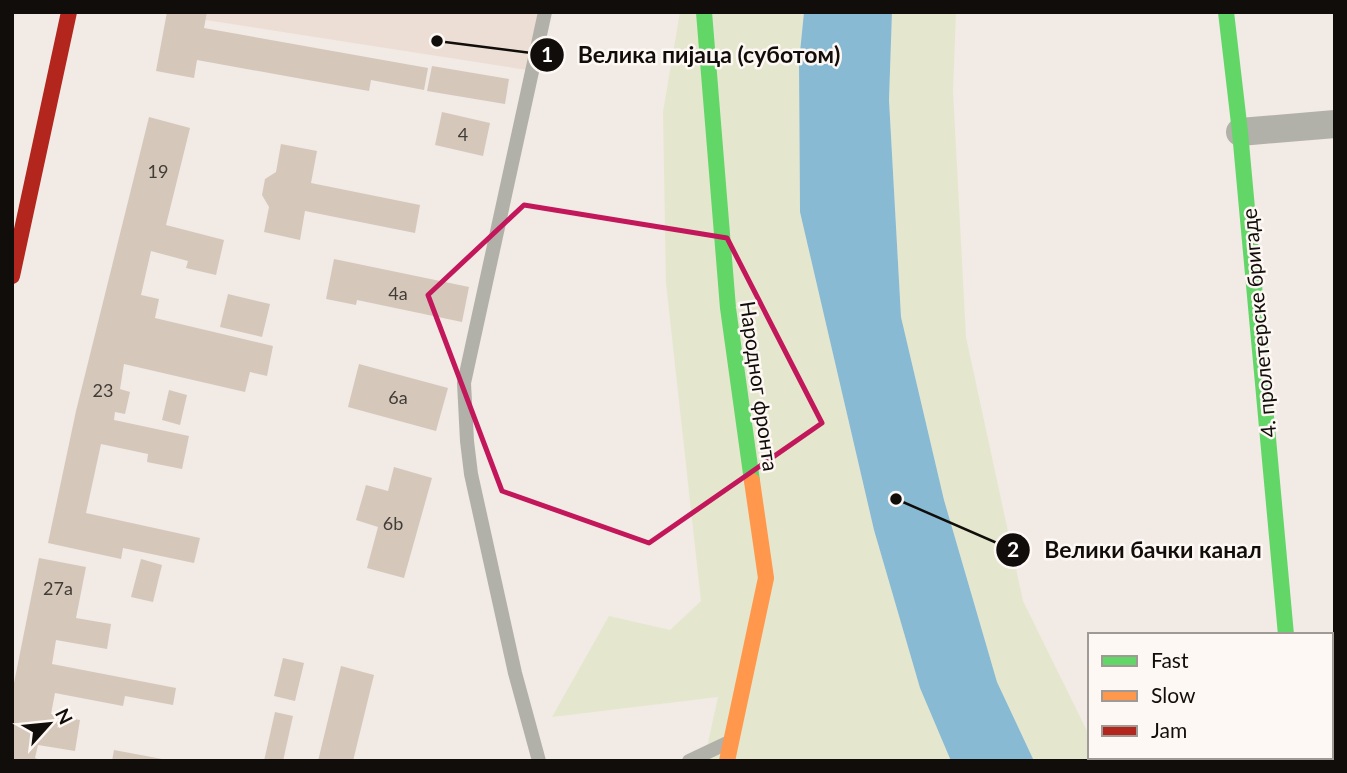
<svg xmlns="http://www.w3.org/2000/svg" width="1347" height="773" font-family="Lato,sans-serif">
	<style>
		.built { fill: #ecded4 }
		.green { fill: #e4e7cd }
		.water { fill: #88bad3 }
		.building { fill: #d5c8bb }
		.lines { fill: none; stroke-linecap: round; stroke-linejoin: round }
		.lane { stroke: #b1b1aa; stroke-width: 14 }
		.street { stroke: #b1b1aa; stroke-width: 28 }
		.fast { stroke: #63d668; stroke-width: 16 }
		.slow { stroke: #ff974d; stroke-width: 16 }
		.jam { stroke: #b3261e; stroke-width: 16 }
		.marked { fill: none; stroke: #c2185b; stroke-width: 5; stroke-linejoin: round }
		.labels { text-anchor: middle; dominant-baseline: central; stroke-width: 5; stroke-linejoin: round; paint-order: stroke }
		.number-label { font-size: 18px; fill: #423c36 }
		.street-label { font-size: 21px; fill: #110d0a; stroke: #fef8f4 }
		.leader { fill: none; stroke: #110d0a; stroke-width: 2.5 }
		.callout-dot { fill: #110d0a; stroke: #fef8f4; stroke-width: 2.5 }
		.mark-label { font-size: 21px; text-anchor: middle; font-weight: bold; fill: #fff }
		.callout-label { font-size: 23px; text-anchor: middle; font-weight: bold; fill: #110d0a; stroke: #fef8f4; stroke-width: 5; stroke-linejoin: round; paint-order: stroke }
	</style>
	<rect width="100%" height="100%" fill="#f2eae5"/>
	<path class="built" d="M154,12h385l-12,58z"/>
	<path class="green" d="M680,12h124l-5,50 1,150 74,318 46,158 31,73h-247l14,-64 -166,20 57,-101 61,14 31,-29 -35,-318 -3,-171z
		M892,12h64l-3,79 13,246 57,264 67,136v20h10l1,4h-67l-37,-79 -53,-182 -43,-183 -12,-217z"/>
	<path class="water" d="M804,12h88l-3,88 12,217 43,183 53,182 37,79h-83l-31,-73 -46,-158 -74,-318 -1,-150z"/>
	<path class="building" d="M167,12h40l-3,16 224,40 -4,22 -53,-10 -2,11 -172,-31 -3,18 -38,-7z
		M432,66l77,13 -4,25 -78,-13z
		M442,112l48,11 -7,33 -48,-11z
		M149,117l41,11 -24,97 58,15 -8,35 -30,-7 2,-7 -37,-10 -10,44 18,4 -4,19 118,28 -6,30 -17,-4 -5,20 -121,-28 -4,25 10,3 -5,22 -10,-2 -1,8 75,16 -7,33 -35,-7 1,-8 -47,-10 -15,69 114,25 -6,25 -71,-15 -2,11 -73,-16 28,-132z
		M281,144l36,7 -6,32 109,22 -5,28 -110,-22 -5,29 -36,-8 5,-25 -7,-12 3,-16 11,-7z
		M334,259l135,28 -7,35 -105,-22 -1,5 -30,-6z
		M228,294l42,10 -8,33 -42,-10z
		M359,364l89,24 -12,43 -88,-24z
		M169,390l18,5 -7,30 -18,-5z
		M394,467l38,11 -28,100 -37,-10 11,-41 -22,-7 10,-35 22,6z
		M39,558l47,9 -10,51 35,6 -4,25 -51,-9 -4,24 124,24 -3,17 -48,-9 -2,10 -68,-13 -4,21 29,6 -5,31 -37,-6 -3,13 8,3h-31v-68z
		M141,559l21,6 -9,37 -22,-5z
		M283,658l21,5 -9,38 -21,-5z
		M341,666l33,9 -21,86h-35z
		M275,712l18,4 -10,45h-19z
		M114,750l48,9v2h-50z"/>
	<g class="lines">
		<path class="lane" d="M539,761l-24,-88 -44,-199 -4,-33 -3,-58 81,-371
			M689,761l38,-18"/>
		<path class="street" d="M1240,132l95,-8
			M1297,757l1,4"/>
		<path class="fast" d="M704,12l24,296 24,173
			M1226,12l14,120 46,503"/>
		<path class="slow" d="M727,761l39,-183 -14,-97"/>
		<path class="jam" d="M12,276l57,-264"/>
	</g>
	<path class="marked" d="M524,205l203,33 95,185 -173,120 -147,-52 -74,-196z"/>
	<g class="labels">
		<g class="number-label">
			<text x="463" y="134">4</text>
			<text x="158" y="171">19</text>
			<text x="398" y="293">4a</text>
			<text x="103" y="390">23</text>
			<text x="398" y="397">6a</text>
			<text x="393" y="523">6b</text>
			<text x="58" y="588">27a</text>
		</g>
		<g class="street-label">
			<text transform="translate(1258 323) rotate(-95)">4. пролетерске бригаде</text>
			<text transform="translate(760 386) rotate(82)">Народног фронта</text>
		</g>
	</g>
	<path class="leader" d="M437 41L547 55M896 499L1013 550"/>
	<g class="callout-dot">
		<circle cx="437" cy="41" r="7"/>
		<circle cx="896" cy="499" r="7"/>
		<circle cx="547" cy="55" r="18"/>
		<circle cx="1013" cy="550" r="18"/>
	</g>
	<g class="mark-label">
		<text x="547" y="62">1</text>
		<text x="1013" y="557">2</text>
	</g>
	<g class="callout-label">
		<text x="709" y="63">Велика пијаца (суботом)</text>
		<text x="1153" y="558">Велики бачки канал</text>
	</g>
	<rect width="1347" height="773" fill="none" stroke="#110d0a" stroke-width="28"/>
	<rect x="1088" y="633" width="245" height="126" fill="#fef8f4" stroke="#9f9a96" stroke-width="2"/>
	<rect x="1102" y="656" width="35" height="10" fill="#63d668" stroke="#9f9a96" stroke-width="2"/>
	<text x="1151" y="668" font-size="21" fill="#110d0a">Fast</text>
	<rect x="1102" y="691" width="35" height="10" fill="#ff974d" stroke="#9f9a96" stroke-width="2"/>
	<text x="1151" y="703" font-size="21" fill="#110d0a">Slow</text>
	<rect x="1102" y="726" width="35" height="10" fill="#b3261e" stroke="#9f9a96" stroke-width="2"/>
	<text x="1151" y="738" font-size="21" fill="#110d0a">Jam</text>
	<g transform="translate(49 724) rotate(63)" stroke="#fef8f4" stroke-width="5" paint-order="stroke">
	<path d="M0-5L12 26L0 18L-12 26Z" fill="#110d0a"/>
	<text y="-10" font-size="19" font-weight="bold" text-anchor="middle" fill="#110d0a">N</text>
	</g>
</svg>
